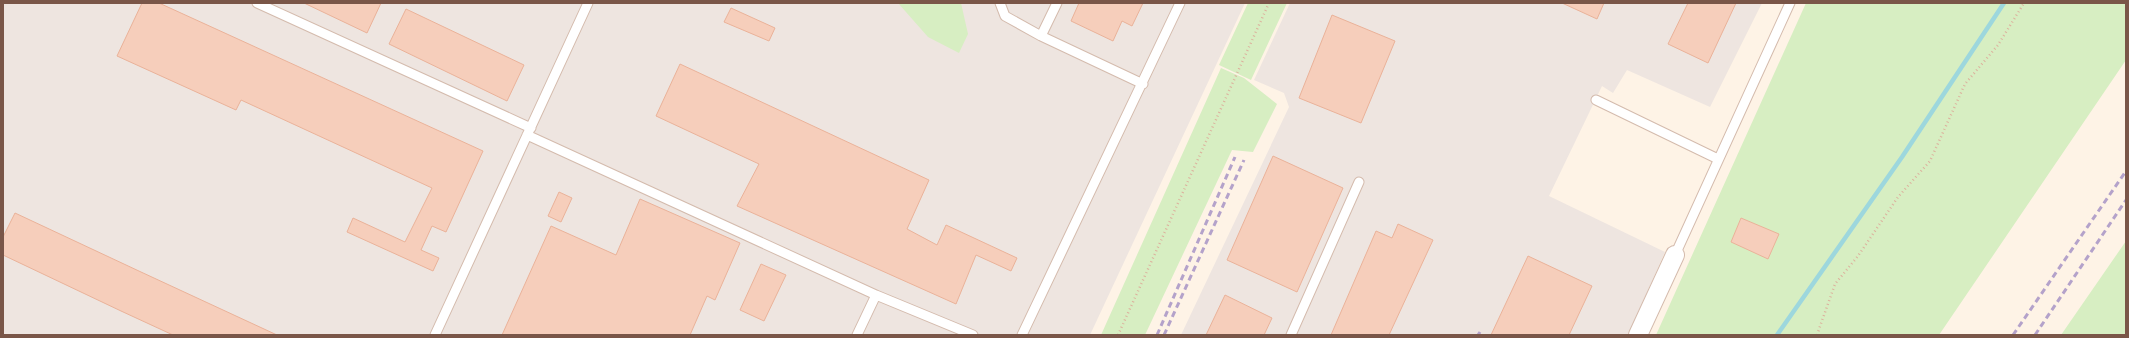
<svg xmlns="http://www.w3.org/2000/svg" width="2129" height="338" font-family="Barlow,sans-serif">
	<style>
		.industrial { fill: #eee5e0 }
		.green { fill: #d7eec2 }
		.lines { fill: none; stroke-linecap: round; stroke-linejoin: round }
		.stream { stroke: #9dd7dd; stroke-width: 4.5 }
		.building { fill: #f6cebb; stroke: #eab299 }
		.service-casing { stroke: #d4bbad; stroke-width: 11 }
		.minor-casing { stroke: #d4bbad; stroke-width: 20 }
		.path { stroke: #dcb19d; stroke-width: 2.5; stroke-dasharray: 1 3; stroke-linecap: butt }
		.service { stroke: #fff; stroke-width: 9 }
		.minor { stroke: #fff; stroke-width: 18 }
		.rail { stroke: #b4a2ca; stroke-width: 3; stroke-dasharray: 6 4; stroke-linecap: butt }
	</style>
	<rect width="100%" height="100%" fill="#fef3e6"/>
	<path class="industrial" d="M3,3h1242l-155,332h-1087z
		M1290,3h472l-52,104 -83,-37 -14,23 -11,-7 -53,110 116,56 -37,83h-447l108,-228 -5,-14 -30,-13z"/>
	<path class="green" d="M898,3h63l7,31 -9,19 -31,-16z
		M1248,3h39l-36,77 -32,-15z
		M1806,3h320v57l-187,275h-283z
		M1221,68l23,10 33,26 -24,48 -21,-2 -87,185h-44z
		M2126,241v94h-65z"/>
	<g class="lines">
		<path class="stream" d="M1777,335l125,-178 102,-154"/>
	</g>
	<path class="building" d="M142,3h17l324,148 -37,81 -14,-6 -11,24 18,8 -6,13 -86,-39 6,-14 52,24 27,-54 -191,-88 -5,10 -119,-54z
		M304,3h77l-14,30z
		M1079,3h64l-11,23 -10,-5 -9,20 -42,-20z
		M1562,3h42l-7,16z
		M1688,3h48l-28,60 -40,-19z
		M731,8l44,20 -6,13 -45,-19z
		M406,9l118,56 -17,36 -118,-57z
		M1332,15l63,26 -34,82 -62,-25z
		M680,64l249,116 -22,49 30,16 9,-20 71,33 -6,13 -35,-16 -20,49 -219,-98 22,-42 -103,-48z
		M1273,156l70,32 -46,104 -70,-32z
		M559,192l13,6 -11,24 -13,-6z
		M640,199l100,44 -25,57 -8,-4 -17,39h-188l49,-109 65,29z
		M15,213l126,59 136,63h-104l-52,-24 -118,-56v-18z
		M1741,218l38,16 -11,25 -37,-17z
		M1398,224l35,16 -44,95h-58l45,-104 16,7z
		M1528,256l64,30 -23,49h-78z
		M761,264l25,11 -22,46 -24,-11z
		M1225,295l47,23 -8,17h-58z"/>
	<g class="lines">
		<defs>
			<path id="service" d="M257,3l274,125
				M1000,3l5,13 36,20 102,48
				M1041,36l16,-33
				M1596,100l122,59
				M527,135l349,160 97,40
				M1675,255l115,-252
				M435,335l153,-332
				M857,335l19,-40
				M1022,335l158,-332
				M1291,335l68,-153"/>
			<path id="minor" d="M1638,335l37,-80"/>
		</defs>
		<use href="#service" class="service-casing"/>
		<use href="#minor" class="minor-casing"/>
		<path class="path" d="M1118,335l151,-332
			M1817,335l18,-51 23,-28 40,-59 32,-36 35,-77 33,-39 26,-42"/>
		<use href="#service" class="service"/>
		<use href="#minor" class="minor"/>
		<path class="rail" d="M1157,335l78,-178
			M1164,335l80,-175
			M1478,335l2,-3
			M2013,335l113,-164
			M2035,335l91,-135"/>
	</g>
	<rect width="2129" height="338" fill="none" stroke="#7a5648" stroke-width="8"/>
</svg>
